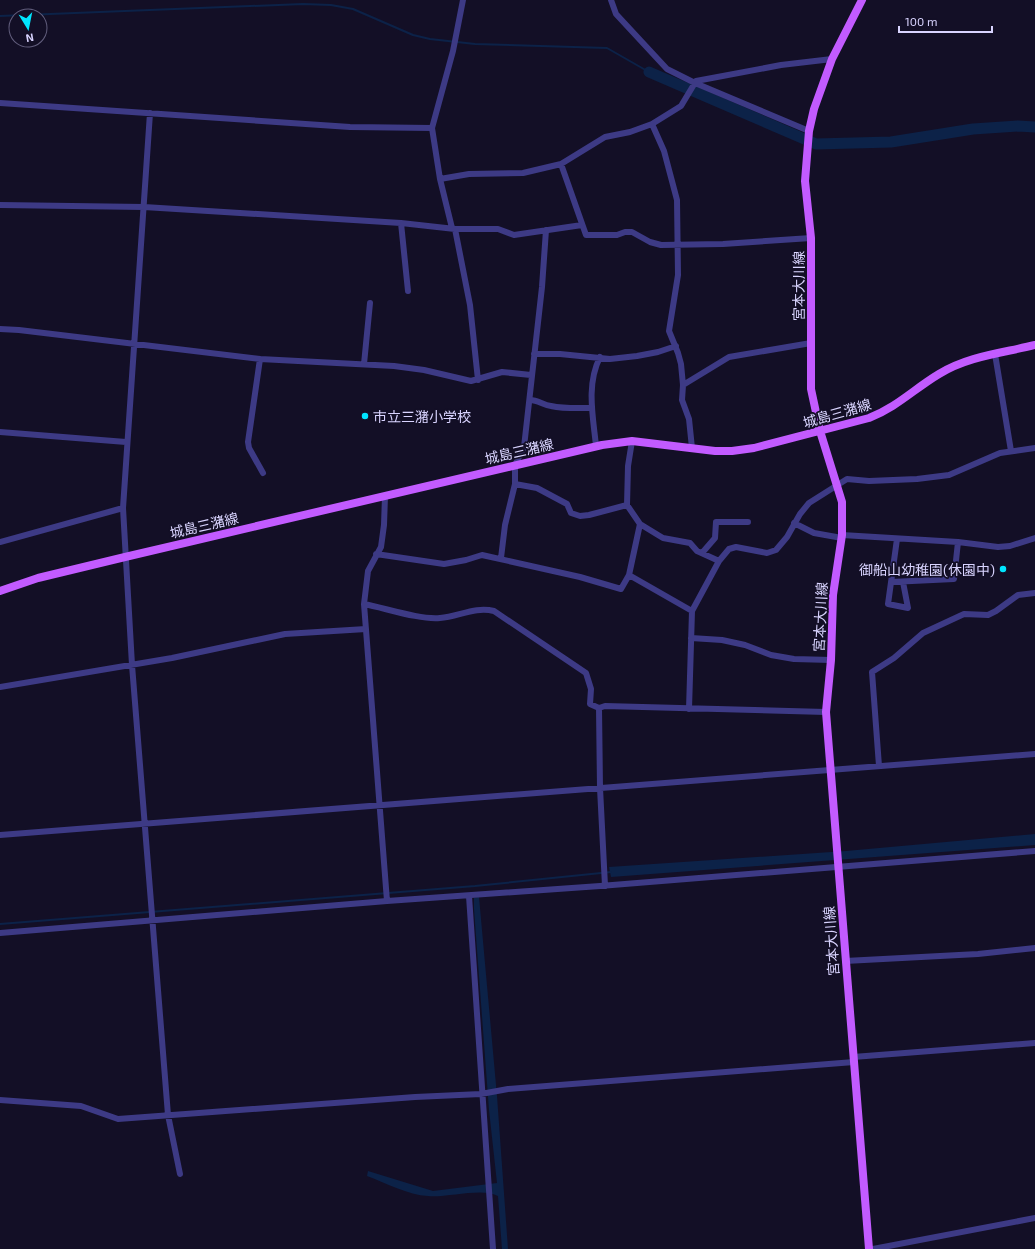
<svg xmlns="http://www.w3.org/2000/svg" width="1035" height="1249" font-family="'Exo 2','Noto Sans JP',sans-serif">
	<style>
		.water { fill: #0c2248 }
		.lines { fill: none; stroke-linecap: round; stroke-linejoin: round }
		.stream { stroke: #0c2248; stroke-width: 2 }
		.river { stroke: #0c2248; stroke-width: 11 }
		.minor { stroke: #3d3a85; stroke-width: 6 }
		.major { stroke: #c25bff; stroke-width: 8 }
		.poi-dot { fill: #00e5ff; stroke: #130f26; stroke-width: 1.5 }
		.labels { text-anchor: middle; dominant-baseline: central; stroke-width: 3.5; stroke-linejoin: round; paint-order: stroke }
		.street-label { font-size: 14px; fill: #d9d4ff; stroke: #130f26 }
		.poi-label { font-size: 14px; fill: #d9d4ff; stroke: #130f26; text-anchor: start }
	</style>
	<rect width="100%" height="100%" fill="#130f26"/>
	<path class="water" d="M1035,834v11l-424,32 -2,-10 237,-16z
		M479,897l18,199 11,153h-6l-4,-53c-15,-9 -52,2 -70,0 -20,-1 -42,-13 -61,-20l1,-5 65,20 64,-8 -8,-73 -15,-201v-11z"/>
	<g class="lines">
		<path class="stream" d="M0,16l303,-12 28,1 22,4 60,26 17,4 45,5 132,4 42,24
			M0,924l475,-38 136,-14"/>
		<path class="river" d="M649,72l167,72 75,-2 82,-13 45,-3 17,1"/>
		<path class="minor" d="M611,0l5,14 51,55 28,14 114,48
			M0,103l350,24 82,1
			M150,113l-27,395 9,157 36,450 12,59
			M652,124l12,27 13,49 1,75 -9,56 9,22 3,11 2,21 -1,15 7,19 3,29
			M561,164l25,71h31l8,-3h7l18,10 11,3 62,-1 88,-6
			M440,179l29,-5 54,-1 38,-9 44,-27 25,-5 22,-8 29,-18 15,-25 85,-16 51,-6
			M0,205l144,2 257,16 54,6h43l16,6 68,-10
			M401,223l7,68
			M452,228l-12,-49 -8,-51 21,-77 10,-51
			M455,229l15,76 8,75
			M0,329l19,1 241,29 134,7 30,4 47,11 31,-9 29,3
			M534,354h26l50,5 27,-3 21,-4 18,-6
			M995,354l16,97
			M260,359l-12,83 1,6 14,25
			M364,364l6,-61
			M683,385l46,-28 82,-14
			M530,400c8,0 13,5 21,6 14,3 27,2 41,2
			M0,432l126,10
			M596,446c-3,-30 -10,-61 4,-89
			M515,484l22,4 30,16 4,9 9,3 9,-1 38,-10 13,19 18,11 5,3 27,5 7,8 22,10
			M385,496l-1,29 -3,22 -13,24 -4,33 23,297
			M627,505l1,-39 4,-25
			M794,523l20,10 28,5
			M842,535l116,7 40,5 12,-1 25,-8
			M897,539l-9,65 20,4 -5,-26
			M0,542l123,-34
			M702,553l13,-15 1,-16h32
			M376,554l68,10 22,-4 16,-5 98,22 41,12 8,-14 11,-51
			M501,558l4,-33 10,-41v-19l9,-18 18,-160 4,-57
			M629,575l63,36
			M891,582l63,-3 4,-37
			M364,604c21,4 56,16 76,14 18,-1 35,-12 54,-7l92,62 5,16 -1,15 9,4 6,-2 221,6
			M691,638l31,2 23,5 26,10 23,4 37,1
			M0,687l172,-29 113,-24 81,-5
			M599,708l1,80 5,98
			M689,709l3,-98 27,-50 10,-12 7,-2 31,6 9,-3 11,-13 13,-23 9,-11 38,-24 22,2 48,-2 32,-4 51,-22 35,-5
			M879,766l-7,-94 22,-14 29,-25 41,-19 24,1 8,-4 22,-16 17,-2
			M0,835l1035,-81
			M469,896l24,353
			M0,933l387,-32 213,-15 435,-35
			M845,961l133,-7 57,-6
			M853,1057l182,-14
			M0,1100l81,6 37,13 297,-22 66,-3 27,-5 346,-27
			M873,1249l162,-31"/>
		<path class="major" d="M862,0l-30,59 -18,50 -5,22 -4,50 6,57v151l9,42 22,71v33l-9,60 -2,65 -5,52 43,537
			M0,591l38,-13 87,-21 477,-112 30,-4 83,10h17l22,-3 115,-30c28,-11 45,-29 70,-44 29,-18 64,-21 96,-29"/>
	</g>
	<g class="poi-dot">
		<circle cx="365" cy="416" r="4"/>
		<circle cx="1003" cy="569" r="4"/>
	</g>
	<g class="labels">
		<g class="street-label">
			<text transform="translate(798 286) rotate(-90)">宮本大川線</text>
			<text transform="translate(837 413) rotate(-16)">城島三潴線</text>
			<text transform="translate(519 451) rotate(-13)">城島三潴線</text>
			<text transform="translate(204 525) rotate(-13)">城島三潴線</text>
			<text transform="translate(820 617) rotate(-87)">宮本大川線</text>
			<text transform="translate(831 941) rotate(-94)">宮本大川線</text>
		</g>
		<g class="poi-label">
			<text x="373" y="416">市立三潴小学校</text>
			<text x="995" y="569" text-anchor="end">御船山幼稚園(休園中)</text>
		</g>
	</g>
	<g transform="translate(28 28) rotate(170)"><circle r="19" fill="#130f26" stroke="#625e7d"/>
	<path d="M0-3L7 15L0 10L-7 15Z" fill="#00e5ff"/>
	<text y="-6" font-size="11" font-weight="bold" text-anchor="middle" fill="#d9d4ff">N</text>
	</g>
	<path d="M899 26v6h93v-6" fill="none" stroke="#d9d4ff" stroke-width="2"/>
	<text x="905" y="26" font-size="12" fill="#d9d4ff" stroke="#130f26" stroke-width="3" paint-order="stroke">100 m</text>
</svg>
